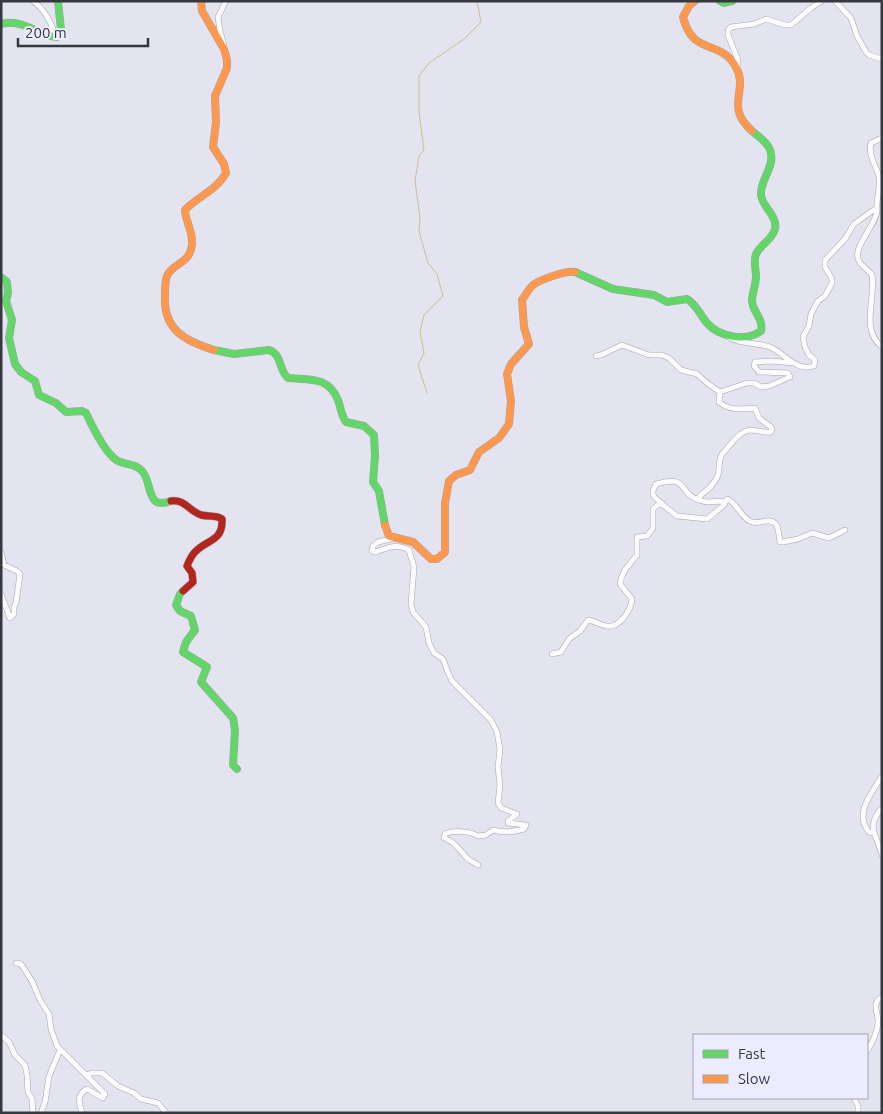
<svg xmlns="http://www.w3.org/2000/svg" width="883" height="1114" font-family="Ubuntu,sans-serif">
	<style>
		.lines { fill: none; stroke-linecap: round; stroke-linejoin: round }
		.stream { stroke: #ccbe90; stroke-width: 1 }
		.street-casing { stroke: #a4a5ae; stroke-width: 6 }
		.fast-casing { stroke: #a4a5ae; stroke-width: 8 }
		.slow-casing { stroke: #a4a5ae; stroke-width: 8 }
		.jam-casing { stroke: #a4a5ae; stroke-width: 8 }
		.street { stroke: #fbfbfd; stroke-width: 5 }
		.fast { stroke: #63d668; stroke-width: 7 }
		.slow { stroke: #ff974d; stroke-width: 7 }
		.jam { stroke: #b3261e; stroke-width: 7 }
	</style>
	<rect width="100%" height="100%" fill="#e3e4ef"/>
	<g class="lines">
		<path class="stream" d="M427,393l-9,-28 6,-12 -4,-21 4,-17 19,-19 -6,-22 -9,-11 -9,-32 1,-13 -5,-37 4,-25 5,-6 -5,-38v-36l10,-13 35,-24 17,-17 -4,-21"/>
		<defs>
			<path id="street" d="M33,1c10,7 22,25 21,37
				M835,1l16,17 6,18 9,16 3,3 13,4
				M224,45l-4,-14 -2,-14 8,-16
				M738,71v-11l-10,-25v-5l3,-3 23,-3 12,-5 19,6h6l20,-17 11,-7
				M877,209c-1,-11 4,-22 2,-32 -3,-13 -11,-20 -8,-34l11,-5
				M727,336c14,10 31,5 45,12 14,7 25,24 42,18l1,-6 -6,-5 -4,-8 -2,-10 6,-11 2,-12 7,-13 7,-5 7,-13v-4l-7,-12v-7l20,-21 9,-15 21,-15 2,1c0,15 -26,38 -18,51 3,6 10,9 13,14 4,23 -12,55 10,72
				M596,356l5,-1 21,-10 27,10h13l7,3 12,12 16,4 10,9 13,9
				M725,502c-9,-3 -15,3 -26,-2l-1,-2c7,-7 16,-12 20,-23 2,-7 0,-14 4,-21 7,-7 17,-23 28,-24 7,0 14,3 21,2l1,-3 -1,-2 -12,-9 -4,-10c-12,1 -26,3 -36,-6l1,-10 27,-9h7l7,4 8,-1 21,-9 -2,-4 -29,-1 -5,-6 1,-4 16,-1 23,2
				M662,503c-9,-6 -12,-8 -6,-19 34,-10 21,9 43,16
				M395,538l-17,4 -5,4 -1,5 3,1c13,-4 21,-9 34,-2l5,17 -3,37 2,8 13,15 3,16 5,10 9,6 4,11 5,11 39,39 6,12 3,17 -2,18 2,18 -2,18 3,5 16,6 -9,7v2l18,2 -2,4c-11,3 -19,4 -31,1l-7,5 -8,1c-8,-5 -26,-6 -33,-2l-1,4c13,5 15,12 23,20 3,3 8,5 11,7
				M1,552l3,13 13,6 3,3 -4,29 -2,4v7l-4,4 -9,-24
				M552,654l9,-2 8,-13 11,-8 8,-11c7,1 12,5 19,6 13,2 24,-16 25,-27l-12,-15c1,-12 10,-20 17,-29v-18l10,-1 6,-8v-19l6,-5 4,1 14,11 30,3 17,-14 3,-6c11,4 13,19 25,23 8,3 15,-5 23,1 4,4 4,14 5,19h3l15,-3 14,-6 17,5 16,-8
				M882,808c-17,19 -5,27 0,47
				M874,833l-5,-1c-16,-19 4,-40 13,-56
				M16,963l5,1 11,17 8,19 9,14 2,15 6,17 48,48 -2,4 -16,-9c-11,6 -8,14 -5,24
				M1,1035l8,7 6,13 10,10 2,10 1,17 4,7 1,14
				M867,1051c5,-7 11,-20 11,-30 0,-9 -7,-18 4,-24
				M86,1075l6,-2h10l16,13 16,7 7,6 17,4 8,10
				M854,1098l4,8v7
				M41,1113l4,-11 4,-26 11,-26"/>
			<path id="fast" d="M720,1l4,2 8,-2
				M1,24c21,-6 36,11 56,13l4,-7 -3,-29
				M575,272l38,17 41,6 13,7 20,-3c10,6 13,16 20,24 12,14 39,19 54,8 3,-13 -10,-20 -9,-32 1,-8 4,-15 4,-23 0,-7 -3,-15 0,-22 5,-10 16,-14 19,-25 3,-13 -13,-22 -14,-34 -1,-15 13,-27 10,-41 -1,-10 -12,-17 -19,-23
				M1,277l6,5 1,11 -2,8 6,19 -3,18 6,26 6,8 14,9 4,14 17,8 10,9 16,-1 4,2c6,13 19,41 32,48 8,4 17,2 24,10 11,11 3,40 29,30
				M214,350l20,4 35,-4c14,5 9,20 19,28 22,2 40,-2 50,22 3,8 3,15 8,22l18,4 10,9 1,21 -2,26 6,9 6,34
				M183,591l-3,3 -4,11 4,6 11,5 4,14 -9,12 -3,10 24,15 -6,15 32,36 2,12 -2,35 4,4"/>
			<path id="slow" d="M201,1l1,10 22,38 3,11v8l-12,28 1,26 -3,25 11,17 2,9c-9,17 -28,23 -41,37 0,10 8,21 7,34 -2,21 -19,18 -25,32 -2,5 -2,14 -2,19 -2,35 20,46 49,55
				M695,1l-6,5 -6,11c10,40 37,21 53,50 13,24 -12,39 16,64
				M385,525l4,11 24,6 18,17h6l8,-7v-49l4,-22 7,-6 14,-5 9,-18 20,-14 10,-14 2,-23 -4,-27 4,-10 18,-20 -5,-17 -2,-27c3,-4 6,-10 10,-14 6,-6 35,-16 43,-14"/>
			<path id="jam" d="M171,501c14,-2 18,10 30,14 8,2 14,0 21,4 1,23 -15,20 -27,33 -4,4 -6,9 -8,14l5,7 1,9 -10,9"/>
		</defs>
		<use href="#street" class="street-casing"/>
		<use href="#fast" class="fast-casing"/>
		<use href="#slow" class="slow-casing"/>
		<use href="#jam" class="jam-casing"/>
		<use href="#street" class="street"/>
		<use href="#fast" class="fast"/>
		<use href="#slow" class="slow"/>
		<use href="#jam" class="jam"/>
	</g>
	<rect width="883" height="1114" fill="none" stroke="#37373f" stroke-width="5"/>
	<rect x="693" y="1034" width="175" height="65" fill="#ececfe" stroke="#a4a4b2"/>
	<rect x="703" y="1050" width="25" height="8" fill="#63d668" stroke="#a4a4b2"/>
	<text x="738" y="1059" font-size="15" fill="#37373f">Fast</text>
	<rect x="703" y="1075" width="25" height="8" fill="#ff974d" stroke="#a4a4b2"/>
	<text x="738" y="1084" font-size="15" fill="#37373f">Slow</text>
	<path d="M18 38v8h130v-8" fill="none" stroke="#37373f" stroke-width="2.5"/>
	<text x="25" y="38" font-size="15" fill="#37373f" stroke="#ececfe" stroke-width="4" paint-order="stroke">200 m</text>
</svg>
